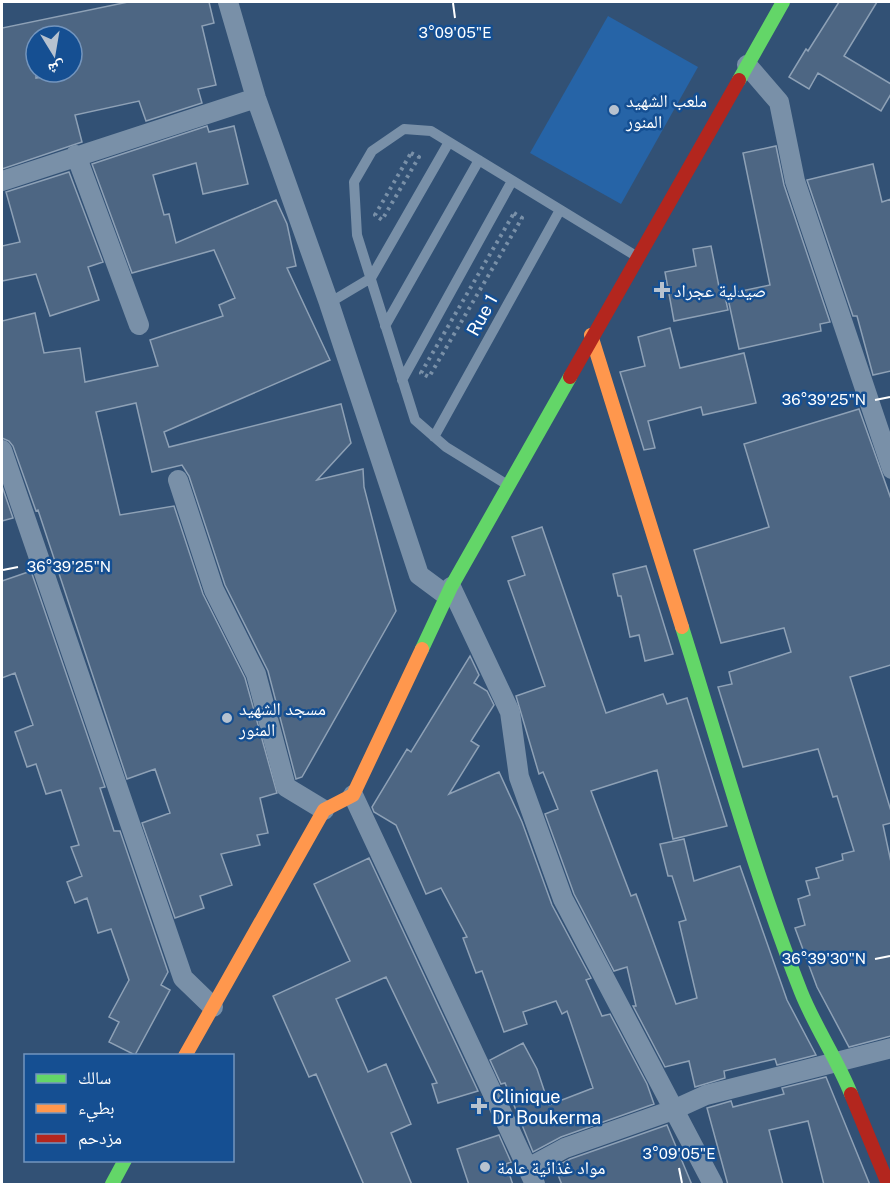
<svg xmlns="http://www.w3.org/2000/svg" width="893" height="1186" font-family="'Public Sans','Noto Naskh Arabic',sans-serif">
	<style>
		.green { fill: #2664a7 }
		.building { fill: #4d6683; stroke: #8ea1b6; stroke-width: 1.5; fill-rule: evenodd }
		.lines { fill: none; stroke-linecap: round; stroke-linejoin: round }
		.path { stroke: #7990a8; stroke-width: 4; stroke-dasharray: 3 4.5; stroke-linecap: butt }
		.lane { stroke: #7990a8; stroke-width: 10 }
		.street { stroke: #7990a8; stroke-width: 20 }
		.fast { stroke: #63d668; stroke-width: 14 }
		.slow { stroke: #ff974d; stroke-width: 14 }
		.jam { stroke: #b3261e; stroke-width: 14 }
		.ticks { fill: none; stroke: #fff; stroke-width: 2 }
		.poi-dot { fill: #b7c2cf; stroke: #154f92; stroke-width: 2 }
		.labels { text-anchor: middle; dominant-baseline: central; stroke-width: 5; stroke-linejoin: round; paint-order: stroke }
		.poi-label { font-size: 18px; fill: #fff; stroke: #154f92; text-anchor: start }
		.street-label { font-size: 18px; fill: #fff; stroke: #154f92 }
		.ticks-label { font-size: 15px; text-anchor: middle; fill: #fff; stroke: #154f92; stroke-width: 5; stroke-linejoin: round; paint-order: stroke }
	</style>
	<rect width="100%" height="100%" fill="#325175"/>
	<path class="green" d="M608,16l90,51 -77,137 -91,-51z"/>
	<path class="building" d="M128,2h81l5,21 -12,3 14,59 -18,4 4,14 -56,18 -7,-20 -64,14 7,27 -80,27v-141zM36,36h36v36l-36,6z
		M839,2h38l-33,54 47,28v10l-10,17 -63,-38 -9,16 -20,-12 17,-28 2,2z
		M207,126l2,6 25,-6 14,58 -45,10 -7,-31 -43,12 11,40 5,-1 7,29 100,-43 11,24 9,42 -9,2 43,92 -166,72 5,15 172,-43 10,39 -34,37 46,-11 1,18 32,124 -94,166 -6,2 -28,-108 -43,-86 -36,-109 -7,-11 -30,7 -16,-69 -40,9 24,103 54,-9 29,88 42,84 32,115 -17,5 8,35 -11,2 3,10 -39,9 11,31 -32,11 4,12 -29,10 -33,-95 28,-10 -15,-44 -28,10 -89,-269 -2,1 -23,-65 -4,-5 -7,-3v-117l33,-8 9,40 36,-5 5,34 73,-16 -8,-26 73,-24 -4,-11 16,-7 -21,-48 -82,23 -40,-109z
		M776,146l8,39 46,137 -10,2 1,7 -82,18 -12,-55 43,-9 -27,-132z
		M873,164l9,38 9,-3v172l-18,4 -16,-59h-4l-46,-136z
		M69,172l34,90 -15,5 11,33 -49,16 -14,-42 -34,7v-35l18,-4 -14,-50z
		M711,246l9,46h4l4,18 -54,11 -9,-49 31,-6 -3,-17z
		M670,328l10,40 64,-15 12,50 -53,12 -2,-8 -53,14 7,27 -11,2 -24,-78 25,-6 -7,-29z
		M859,409l32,90v166l-41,12 41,134v12l-8,2 8,37v174l-42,11 -32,-60 -22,-59 10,-3 -7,-26 12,-4 -4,-14 13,-3 -3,-10 27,-8 -1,-6 12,-3 -17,-55 -4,1 -15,-48 -75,18 -25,-80 14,-3 -3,-12 62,-20 -7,-24 -63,15 -27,-93 75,-23 -25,-83z
		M2,486l11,32 -11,3z
		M542,527l64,186 57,-19 4,10 20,-6 40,128 -54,13 -16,-69 -66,21 40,105 5,-2 40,110 21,-6 -18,-76 7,-2 -14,-44h-4l-8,-32 24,-5 10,42 46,-15 47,134 29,55 -39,10 -2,-6 -51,12 1,7 -30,9 -6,-26 -24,6 -32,-61h3l-9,-39 -13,4 -40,-77 -29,-80 13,-5 -15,-37 -4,2 -23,-78 29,-10 -37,-105 17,-6 -13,-38z
		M646,566l27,88 -28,7 -6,-26 -9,2 -9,-41h-3l-5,-22z
		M31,571l74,216 -5,1 14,43h6l48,141 -7,13 9,5 -35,65 -26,-13 10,-20 -10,-5 20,-37 -18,-51 -13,4 -11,-35 -12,5 -8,-21 15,-6 -11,-29 8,-2 -18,-55 -15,4 -10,-30 -9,3 -12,-35 18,-7 -18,-52 -13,5v-97z
		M470,656l9,19 -5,8 13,8 7,14 -23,36 8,5 -30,48 50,-22 23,50 30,83 39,73 -5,2 16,36 8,-2 37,70 7,20 -93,33 -28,15 -28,-69 -4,1 -11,-24 33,-17 14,26 12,36 44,-17 -26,-77 -5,3 -6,-13 -33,11 4,12 -23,8 -22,-61 -6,2 -13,-35 4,-1 -26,-49 -15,6 -30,-69 -22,-13 -2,-5 35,-58 4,3z
		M369,858l109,233 -40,12 -6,-19 5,-1 -51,-106 -50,22 32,73 18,-8 25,60 -20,9 21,52h-48l-48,-111 -7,3 -36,-81 77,-35 -36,-77z
		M826,1077l44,108h-46l-16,-64 -39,9 14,55h-55l-21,-77 24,-7 2,6 51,-13 -2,-6z
		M667,1125l25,60h-130l-7,-18 15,-8z
		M499,1135l12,27 -5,2 7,21h-44l-12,-36z"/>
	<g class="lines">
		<path class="path" d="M411,153l8,4 -37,63 -7,-5z
			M514,213l8,5 -93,159 -8,-4z"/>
		<path class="lane" d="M329,303l42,-25 78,-136
			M385,326l94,-166
			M402,380l110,-199
			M434,437l126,-227
			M506,484l-60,-37 -31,-27 -58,-185 -3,-53 18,-31 32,-22 27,2 205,125"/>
		<path class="street" d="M228,2l28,96 73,205 90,272 27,20
			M747,65l32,37 16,79 97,288
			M76,155l63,170
			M2,181l254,-83
			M2,450l181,528 30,29
			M178,480l36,110 42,84 30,113 38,23
			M451,587l59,125 9,65 44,122 150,285
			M353,795l182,389
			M528,1168l37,-20 108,-38 33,-15 186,-47"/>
		<path class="fast" d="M739,80l44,-78
			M682,627c38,121 72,246 119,365 14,35 36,67 50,102
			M422,649l29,-62 119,-210
			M112,1184l13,-24"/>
		<path class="slow" d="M591,335l91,292
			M185,1056l139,-246 29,-15 69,-146"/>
		<path class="jam" d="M570,377l169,-297
			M851,1094l37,90"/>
	</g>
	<path class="ticks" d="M453,3l2,15M875,400l15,-3M3,570l15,-3M875,959l15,-3M679,1168l3,15"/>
	<g class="poi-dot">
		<circle cx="614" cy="110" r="6"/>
		<path d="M659 281h6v6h6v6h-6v6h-6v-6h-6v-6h6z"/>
		<circle cx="227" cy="718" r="6"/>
		<path d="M476 1097h6v6h6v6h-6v6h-6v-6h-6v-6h6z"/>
		<circle cx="485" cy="1167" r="6"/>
	</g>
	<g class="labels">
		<g class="poi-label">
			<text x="626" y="100">ملعب الشهيد<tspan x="626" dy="21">المنور</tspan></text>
			<text x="674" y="290">صيدلية عجراد</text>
			<text x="239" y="708">مسجد الشهيد<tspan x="239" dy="21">المنور</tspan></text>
			<text x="492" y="1096">Clinique<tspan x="492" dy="21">Dr Boukerma</tspan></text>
			<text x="497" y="1167">مواد غذائية عامة</text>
		</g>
		<g class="street-label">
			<text transform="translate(482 315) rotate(-61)">Rue 1</text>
		</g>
	</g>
	<g class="ticks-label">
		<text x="455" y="38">3°09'05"E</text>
		<text x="824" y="405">36°39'25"N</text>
		<text x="69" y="572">36°39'25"N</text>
		<text x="824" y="964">36°39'30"N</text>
		<text x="679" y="1159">3°09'05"E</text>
	</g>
	<rect width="893" height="1186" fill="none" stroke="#ffffff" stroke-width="6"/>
	<rect x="24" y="1054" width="210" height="108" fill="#154f92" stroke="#7395be" stroke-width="1.5"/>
	<rect x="36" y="1074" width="30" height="9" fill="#63d668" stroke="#7395be" stroke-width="1.5"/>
	<text x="78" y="1084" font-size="18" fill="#ffffff">سالك</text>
	<rect x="36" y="1104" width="30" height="9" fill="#ff974d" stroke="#7395be" stroke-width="1.5"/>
	<text x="78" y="1114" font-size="18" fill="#ffffff">بطيء</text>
	<rect x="36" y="1134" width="30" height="9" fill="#b3261e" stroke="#7395be" stroke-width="1.5"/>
	<text x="78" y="1144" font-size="18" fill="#ffffff">مزدحم</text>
	<g transform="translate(54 54) rotate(169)"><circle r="28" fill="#154f92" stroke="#7395be" stroke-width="1.5"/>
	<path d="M0-4.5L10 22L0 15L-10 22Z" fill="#b7c2cf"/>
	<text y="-9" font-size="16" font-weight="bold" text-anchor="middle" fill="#ffffff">ش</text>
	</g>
</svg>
